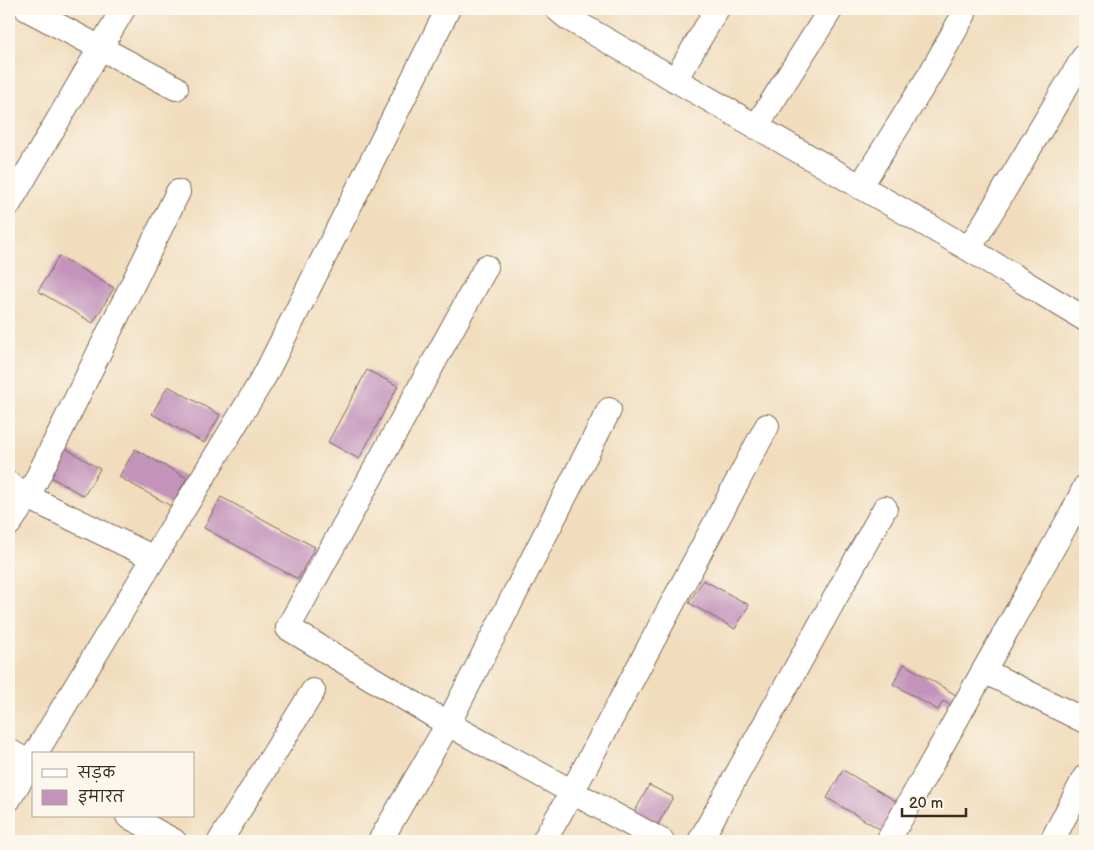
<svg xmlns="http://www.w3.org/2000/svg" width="1094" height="850" font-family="'Balsamiq Sans','Playpen Sans Deva',sans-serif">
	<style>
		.building { fill: #c393bb }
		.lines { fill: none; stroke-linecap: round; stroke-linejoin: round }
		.minor-casing { stroke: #7b6956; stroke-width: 26 }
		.minor { stroke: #fff; stroke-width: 24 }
	</style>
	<rect width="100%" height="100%" fill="#fbf7ec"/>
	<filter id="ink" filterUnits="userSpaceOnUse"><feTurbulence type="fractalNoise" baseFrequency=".02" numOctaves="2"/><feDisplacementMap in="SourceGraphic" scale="10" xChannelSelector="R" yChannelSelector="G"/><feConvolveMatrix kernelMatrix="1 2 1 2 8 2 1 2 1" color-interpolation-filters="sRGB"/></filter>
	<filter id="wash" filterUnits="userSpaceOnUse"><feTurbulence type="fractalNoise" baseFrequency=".0096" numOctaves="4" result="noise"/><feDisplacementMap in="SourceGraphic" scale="20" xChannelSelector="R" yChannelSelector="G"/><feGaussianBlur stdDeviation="1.12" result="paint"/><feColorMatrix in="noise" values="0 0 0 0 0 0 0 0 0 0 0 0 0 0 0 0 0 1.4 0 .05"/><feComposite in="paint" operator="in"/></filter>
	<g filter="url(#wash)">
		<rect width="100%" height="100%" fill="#f1ddbd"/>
		<g id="blocks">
			<path class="building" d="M59,256l55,32 -21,35 -55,-32z
				M367,370l31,16 -39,73 -31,-17z
				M168,386l52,29 -16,28 -52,-29z
				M57,443l43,26 -16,27 -44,-25z
				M135,449l52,29 -16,28 -52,-29z
				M221,497l94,50 -17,32 -94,-51z
				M703,580l46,25 -14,24 -46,-26z
				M904,664l57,34 -6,10 -12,-7 -5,9 -45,-26z
				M843,770l56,33 -16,28 -56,-33z
				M649,785l24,12 -18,33 -23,-13z"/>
		</g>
	</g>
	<g filter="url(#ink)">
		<use href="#blocks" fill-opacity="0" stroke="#7b6956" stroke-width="1"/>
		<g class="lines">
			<defs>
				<path id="minor" d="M27,9l149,79
					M557,9l11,9 401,231 116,70
					M675,80l42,-71
					M756,127l75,-118
					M860,187l71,-114 33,-59
					M9,204l114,-195
					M969,249l116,-194
					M486,267l-198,361 160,96 214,117
					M9,484l19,13 126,61
					M9,524l19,-27 150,-305
					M984,671l101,50
					M9,751l25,14
					M35,754l230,-379 183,-366
					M9,799l25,-42
					M128,816l46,25
					M220,841l93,-150
					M380,841l68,-117 161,-314
					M544,841l28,-49 195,-366
					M700,841l185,-333
					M888,841l185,-329 12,-25
					M1052,841l33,-64"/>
			</defs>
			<use href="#minor" class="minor-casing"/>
			<use href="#minor" class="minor"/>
		</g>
	</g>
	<rect width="1094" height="850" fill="none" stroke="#fbf7ec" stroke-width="30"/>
	<rect x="32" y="752" width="162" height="65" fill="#fbf7ec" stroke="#aea59a"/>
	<rect x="42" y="769" width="25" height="8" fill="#ffffff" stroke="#aea59a"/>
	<text x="78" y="778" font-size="15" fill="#3b2a1e">सड़क</text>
	<rect x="42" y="790" width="25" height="15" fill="#c393bb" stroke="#aea59a"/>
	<text x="78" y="802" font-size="15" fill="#3b2a1e">इमारत</text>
	<path d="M902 808v8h64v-8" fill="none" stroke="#3b2a1e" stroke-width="2.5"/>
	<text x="909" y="808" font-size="15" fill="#3b2a1e" stroke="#fbf7ec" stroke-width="4" paint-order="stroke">20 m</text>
</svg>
